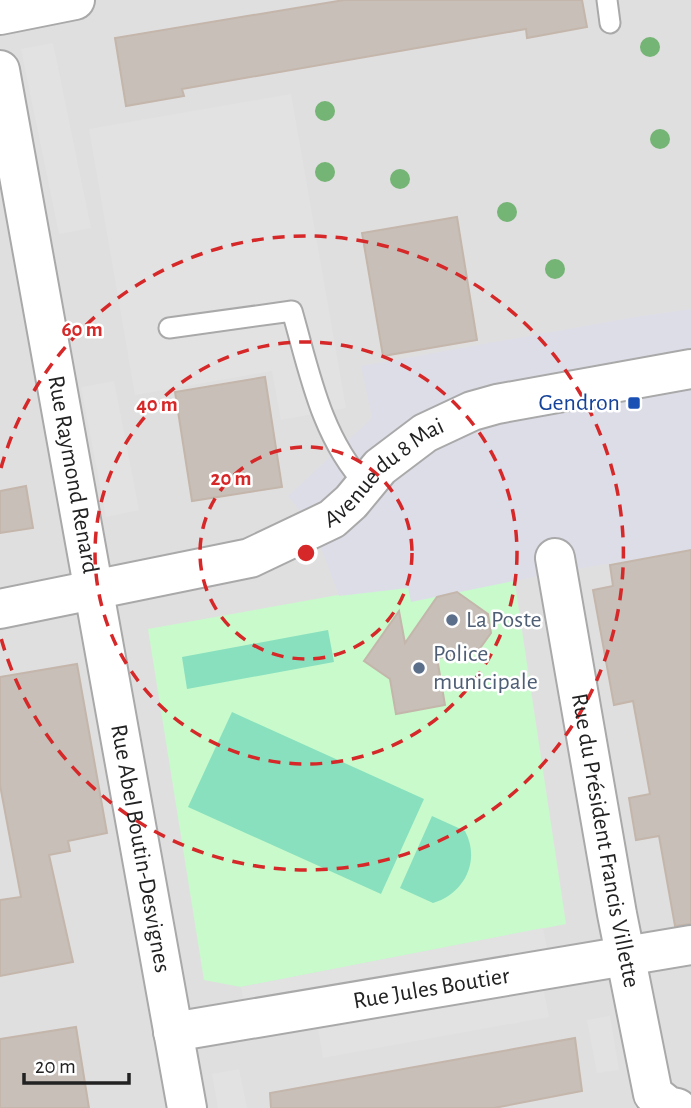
<svg xmlns="http://www.w3.org/2000/svg" width="691" height="1108" font-family="'Alegreya Sans',sans-serif">
	<style>
		.residential { fill: #e0dfdf }
		.park { fill: #c8facc }
		.pitch { fill: #88e0be }
		.parking { fill: #e2e2e2 }
		.plaza { fill: #dddde8 }
		.building { fill: #c7bfb8; stroke: #c4b6ab; stroke-width: 2 }
		.lines { fill: none; stroke-linecap: round; stroke-linejoin: round }
		.lane-casing { stroke: #a9a9a9; stroke-width: 23 }
		.street-casing { stroke: #a9a9a9; stroke-width: 42 }
		.lane { stroke: #fff; stroke-width: 19 }
		.street { stroke: #fff; stroke-width: 38 }
		.tree { fill: #74b475 }
		.ring { fill: none; stroke: #d62828; stroke-width: 3.5; stroke-dasharray: 12 9 }
		.transit-dot { fill: #1a4fb4; stroke: #fff; stroke-width: 2.5 }
		.service-dot { fill: #5c6f8a; stroke: #fff; stroke-width: 2.5 }
		.labels { text-anchor: middle; dominant-baseline: central; stroke-width: 5; stroke-linejoin: round; paint-order: stroke }
		.transit-label { font-size: 24px; fill: #164399; stroke: #fff; text-anchor: end }
		.street-label { font-size: 24px; fill: #222; stroke: #fff }
		.service-label { font-size: 24px; fill: #4e5e75; stroke: #fff; text-anchor: start }
		.centre { fill: #d62828; stroke: #fff; stroke-width: 3.5 }
		.ring-label { font-size: 21px; text-anchor: middle; font-weight: bold; fill: #d62828; stroke: #fff; stroke-width: 5; stroke-linejoin: round; paint-order: stroke }
	</style>
	<rect width="100%" height="100%" fill="#f2efe9"/>
	<path class="residential" d="M0,0h691v1108h-691z"/>
	<path class="park" d="M512,564l54,360 -325,63 -37,-7 -56,-351z"/>
	<path class="pitch" d="M328,630l6,32 -147,27 -5,-32z
		M232,712l192,87 -43,95 -193,-87z
		M432,816l33,15c16,30 -1,63 -32,72l-33,-15z"/>
	<path class="parking" d="M53,43l38,185 -32,6 -38,-185z
		M291,94l55,314 -65,12 -9,-49 -137,24 -46,-266z
		M114,381l25,129 -33,7 -25,-130z
		M543,928l5,25 -302,58 -5,-24z
		M543,987l6,30 -226,41 -5,-30z
		M610,1016l9,54 -22,3 -10,-53z
		M239,1069l8,39h-29l-6,-34z"/>
	<path class="plaza" d="M691,309v241l-133,22 -147,30 -3,-14 -69,8 -25,-67 -26,-33 84,-78 -11,-52 274,-49z"/>
	<path class="building" d="M344,0h238l5,27 -60,11 -1,-9 -344,60 2,7 -58,10 -11,-68z
		M457,217l20,123 -94,16 -21,-123z
		M265,377l17,110 -90,14 -17,-109z
		M26,486l7,42 -33,5v-42z
		M691,550v374l-16,2 -16,-90 -23,4 -7,-42 21,-4 -17,-93 -19,4 -21,-115 20,-4 -3,-21z
		M457,592l31,22 3,19 -13,18 -41,7 8,47 -49,9 -6,-35 -26,-18 35,-50 6,32 32,-46z
		M77,664l30,169 -39,8 2,10 -21,4 24,107 -73,14v-76l21,-3 -21,-112v-108z
		M76,1027l13,81h-89v-69z
		M575,1038l7,53 -88,17h-223l-1,-15z"/>
	<g class="lines">
		<defs>
			<path id="lane" d="M607,0l3,23
				M169,328l123,-17c17,59 29,126 73,173"/>
			<g id="street">
				<path d="M0,15l75,-15"/>
				<path id="s1" d="M0,70l187,1038"/>
				<path id="s2" d="M555,558l62,356 36,180 15,12 9,2"/>
				<path id="s3" d="M0,609l250,-51 82,-39 19,-17 29,-35 45,-34 47,-22 25,-7 194,-35"/>
				<path id="s4" d="M173,1032l518,-87"/>
			</g>
		</defs>
		<use href="#lane" class="lane-casing"/>
		<use href="#street" class="street-casing"/>
		<use href="#lane" class="lane"/>
		<use href="#street" class="street"/>
	</g>
	<g class="tree">
		<circle cx="650" cy="47" r="10"/>
		<circle cx="325" cy="111" r="10"/>
		<circle cx="660" cy="139" r="10"/>
		<circle cx="325" cy="172" r="10"/>
		<circle cx="400" cy="179" r="10"/>
		<circle cx="507" cy="212" r="10"/>
		<circle cx="555" cy="269" r="10"/>
	</g>
	<g class="ring">
		<circle cx="306" cy="553" r="106"/>
		<circle cx="306" cy="553" r="211"/>
		<path d="M1 468A317 317 0 1 1 1 638"/>
	</g>
	<rect class="transit-dot" x="627" y="396" width="14" height="14" rx="3.5"/>
	<g class="service-dot">
		<circle cx="452" cy="620" r="7"/>
		<circle cx="419" cy="668" r="7"/>
	</g>
	<g class="labels">
		<g class="transit-label">
			<text x="620" y="403">Gendron</text>
		</g>
		<g class="street-label">
			<text stroke="none"><textPath href="#s3" startOffset="416">Avenue du 8 Mai</textPath></text>
			<text stroke="none"><textPath href="#s1" startOffset="411">Rue Raymond Renard</textPath></text>
			<text stroke="none"><textPath href="#s2" startOffset="287">Rue du Président Francis Villette</textPath></text>
			<text stroke="none"><textPath href="#s1" startOffset="791">Rue Abel Boutin-Desvignes</textPath></text>
			<text stroke="none"><textPath href="#s4" startOffset="262">Rue Jules Boutier</textPath></text>
		</g>
		<g class="service-label">
			<text x="466" y="620">La Poste</text>
			<text x="433" y="654">Police<tspan x="433" dy="28">municipale</tspan></text>
		</g>
	</g>
	<circle cx="306" cy="553" r="10" class="centre"/>
	<g class="ring-label">
		<text x="82" y="336">60 m</text>
		<text x="157" y="411">40 m</text>
		<text x="231" y="485">20 m</text>
	</g>
	<path d="M24 1073v10h105v-10" fill="none" stroke="#222222" stroke-width="3.5"/>
	<text x="35" y="1073" font-size="21" fill="#222222" stroke="#ffffff" stroke-width="5" paint-order="stroke">20 m</text>
</svg>
